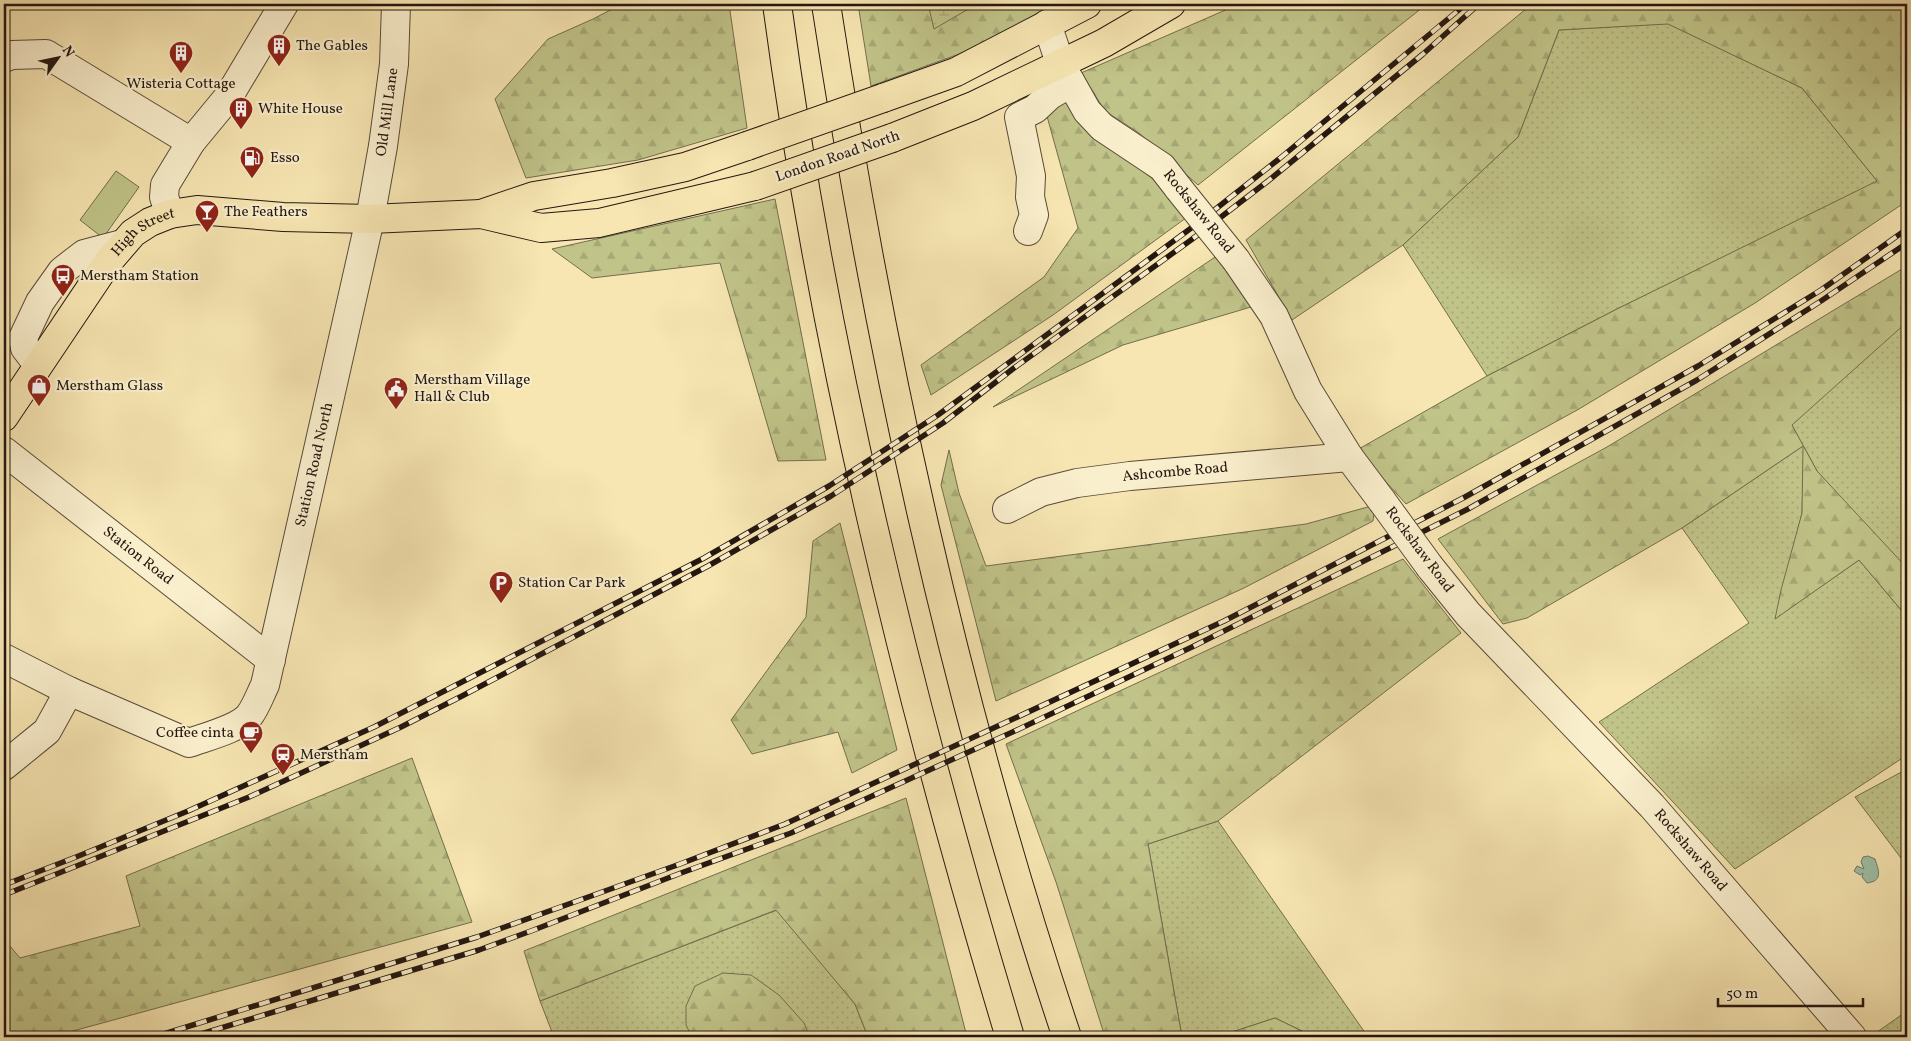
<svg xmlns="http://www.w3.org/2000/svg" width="1911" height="1041" font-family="Vollkorn,serif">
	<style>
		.grass { fill: url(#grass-dots); stroke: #726e4d }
		.forest { fill: url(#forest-firs); stroke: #726e4d }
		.wetland { fill: url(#wetland-marsh); stroke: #726e4d }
		.park { fill: #c1c489; stroke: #726e4d }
		.water { fill: #9ec0a7; stroke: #6d7c6b }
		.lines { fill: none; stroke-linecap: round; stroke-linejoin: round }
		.minor-casing { stroke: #594b39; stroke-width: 30 }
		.major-casing { stroke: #241711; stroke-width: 30 }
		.highway-casing { stroke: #241711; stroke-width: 30 }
		.minor { stroke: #faefcd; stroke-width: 28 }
		.major { stroke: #f7e6b2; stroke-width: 28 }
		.highway { stroke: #f7e6b2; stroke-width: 28 }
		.rail-casing { stroke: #241711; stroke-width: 5.5 }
		.rail { stroke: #faefcd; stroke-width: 4; stroke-dasharray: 11; stroke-linecap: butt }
		.minor-bridge-casing { stroke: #594b39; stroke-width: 30; stroke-linecap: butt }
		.major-bridge-casing { stroke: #241711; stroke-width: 30; stroke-linecap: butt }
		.minor-bridge { stroke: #faefcd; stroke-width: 28 }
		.major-bridge { stroke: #f7e6b2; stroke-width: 28 }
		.labels { text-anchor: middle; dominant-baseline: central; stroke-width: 4.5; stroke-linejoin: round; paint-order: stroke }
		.poi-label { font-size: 15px; fill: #241711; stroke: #faefcd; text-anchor: start }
		.street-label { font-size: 15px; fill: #241711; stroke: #faefcd }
	</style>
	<defs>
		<pattern id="grass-dots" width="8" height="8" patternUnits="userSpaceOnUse" patternTransform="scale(1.25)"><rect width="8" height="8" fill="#c1c489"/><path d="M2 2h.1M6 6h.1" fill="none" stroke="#a6a875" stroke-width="1.8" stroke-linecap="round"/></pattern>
		<pattern id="forest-firs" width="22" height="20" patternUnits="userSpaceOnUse" patternTransform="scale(1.25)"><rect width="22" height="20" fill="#c1c489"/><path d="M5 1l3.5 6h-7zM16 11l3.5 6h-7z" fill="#a6a875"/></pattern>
		<pattern id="wetland-marsh" width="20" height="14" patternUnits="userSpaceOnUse" patternTransform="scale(1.25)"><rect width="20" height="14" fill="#c1c489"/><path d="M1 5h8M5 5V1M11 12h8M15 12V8" fill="none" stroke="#a6a875"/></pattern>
	</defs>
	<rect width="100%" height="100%" fill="#f7e6b2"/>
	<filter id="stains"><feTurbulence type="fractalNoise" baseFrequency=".004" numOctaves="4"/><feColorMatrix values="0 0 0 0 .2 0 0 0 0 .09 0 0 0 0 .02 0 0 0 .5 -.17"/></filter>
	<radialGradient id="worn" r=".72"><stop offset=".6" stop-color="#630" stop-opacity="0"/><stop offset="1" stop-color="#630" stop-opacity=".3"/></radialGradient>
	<path class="grass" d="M1668,23l134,65 76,94 -261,127 -130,67 -84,-131 115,-108 41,-107z
		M1907,310v263l-90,-102 -13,-24 -2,66 -26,105 83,-58 48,57v138l-172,114 -136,-147 150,-99 -67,-95 121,-82 -11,-21z
		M1907,769v97l-52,-69z
		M1218,821l150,216h-67l3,-5 -29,-14 -58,19h-35l-34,-193z
		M777,910l78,94 13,33h-314l-14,-36z
		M1907,1011v26h-32l-2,-2z"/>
	<path class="forest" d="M622,4h107l18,124 -109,32 -112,18 -31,-79 53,-60 45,-20z
		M858,4h203l-102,50 -88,32z
		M1234,4h193l-229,181 -59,-52 -34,-22 -24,-38 149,-65z
		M1532,4h375v197l-152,102 -176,106 -173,95 -49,-54 130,-74 130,-67 260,-128 -75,-93 -134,-64 -109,6 -41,107 -115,108 -111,75 -46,-80z
		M1068,101l26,38 42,27 39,30 15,19 -137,100 -122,80 -10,-30 123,-88 34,-49 -33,-119z
		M775,199l51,261 -48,1 -58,-198 -128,15 -40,-29z
		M1221,253l30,54 -128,38 -130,62z
		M1907,266v56l-115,103 25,46 90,97v49l-48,-57 -84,59 6,-29 21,-77 1,-67 -121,82 -155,90 -24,6 -65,-85 169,-92z
		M949,450l10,43 27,73 320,-42 69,-19 -2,16 -129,67 -248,113 -55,-216z
		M840,523l57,227 -45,23 -14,-41 -86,22 -21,-34 75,-103 7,-76z
		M1403,559l58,74 -243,188 -70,23 34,193h-77l-49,-155 -50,-138z
		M412,758l60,164 -421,115h-47v-98l16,19 120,-32 -14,-50z
		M906,798l61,239h-99l-13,-33 -79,-94 -236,91 -16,-50z
		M723,973l28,2 28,20 25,28 6,14h-118l-6,-12v-19l9,-20z
		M1275,1018l29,14 -3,5h-84z"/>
	<path class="wetland" d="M928,4h49l-43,25z"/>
	<path class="park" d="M116,171l23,16 -36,51 -23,-18z"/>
	<path class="water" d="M1868,856l7,3c4,12 8,22 -8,24l-5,-6 1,-4 -3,2 -6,-4 3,-5 7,3 -3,-7 2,-5z"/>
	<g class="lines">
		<defs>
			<g id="minor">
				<path d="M1047,24l13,39 27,48 15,16 60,40 17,22"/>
				<path d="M4,58l8,-3 34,-1 145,88"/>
				<path d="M170,214l-6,-17 1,-12 26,-43 38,-46 55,-92"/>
				<path d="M1028,231l6,-16 -4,-18 1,-21 -12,-59 16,-8 15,-14 21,-12"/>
				<path d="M1236,260l38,56 34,75 41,66 33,44"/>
				<path d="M38,365l-13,-17 -2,-10 17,-36 22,-31 22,-17 38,-10"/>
				<path id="s1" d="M4,451l267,209"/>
				<path id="s2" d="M1007,509l34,-17 36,-9 53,-7 219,-19"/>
				<path id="s3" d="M1430,567l38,47 184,192 200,231"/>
				<path id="s4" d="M4,658l65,33 120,52c16,-6 49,-14 60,-27 7,-9 11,-21 16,-31l105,-466 13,-73 11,-82 2,-60"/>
				<path d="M4,766l43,-35 22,-40"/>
			</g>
			<g id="major">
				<path d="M883,98l73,-26 131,-68"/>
				<path d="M892,138l81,-32 131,-63 67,-39"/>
				<path d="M481,214l53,-18 78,-13 73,-16 62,-21"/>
				<path id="s5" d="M4,417l104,-155 25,-29 17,-11 20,-8 27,-4 86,7 87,2 111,-5 60,14 58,-5 156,-37"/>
			</g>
			<path id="highway" d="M777,4c47,350 131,695 233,1033
				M826,4c54,350 128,697 241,1033"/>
		</defs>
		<use href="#minor" class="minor-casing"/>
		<use href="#major" class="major-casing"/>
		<use href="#highway" class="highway-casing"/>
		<use href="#minor" class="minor"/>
		<use href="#major" class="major"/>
		<use href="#highway" class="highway"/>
		<defs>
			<path id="rail" d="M4,885l72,-28 112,-46 186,-84 330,-169 125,-72 109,-71 260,-192 81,-64 187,-155
				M4,895l245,-98 152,-70 61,-31 246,-130 123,-70 112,-73 71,-55 177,-128 77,-59 155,-127 56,-50
				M154,1037l323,-100 203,-73 105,-40 228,-105 211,-98 241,-124 233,-131 123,-76 86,-61
				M191,1037l288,-87 52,-19 150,-58 110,-40 226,-103 175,-83 276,-138 229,-129 124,-79 86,-58"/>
		</defs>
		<use href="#rail" class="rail-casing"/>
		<use href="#rail" class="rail"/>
		<defs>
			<path id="minor-bridge" d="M1179,189l57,71
				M1382,501l48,66"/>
			<path id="major-bridge" d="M747,146l136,-48
				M755,186l137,-48"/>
		</defs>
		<use href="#minor-bridge" class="minor-bridge-casing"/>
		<use href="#major-bridge" class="major-bridge-casing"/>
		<use href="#minor-bridge" class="minor-bridge"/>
		<use href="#major-bridge" class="major-bridge"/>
	</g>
	<defs>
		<symbol id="building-pin" viewBox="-11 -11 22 30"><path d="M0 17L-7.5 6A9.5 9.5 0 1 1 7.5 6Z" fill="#8f2418" stroke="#faefcd"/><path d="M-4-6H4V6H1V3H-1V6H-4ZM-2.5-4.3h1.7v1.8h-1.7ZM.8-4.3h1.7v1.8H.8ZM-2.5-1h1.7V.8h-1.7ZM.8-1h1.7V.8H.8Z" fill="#fff"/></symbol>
		<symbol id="fuel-pin" viewBox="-11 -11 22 30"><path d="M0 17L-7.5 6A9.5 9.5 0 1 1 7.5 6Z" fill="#8f2418" stroke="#faefcd"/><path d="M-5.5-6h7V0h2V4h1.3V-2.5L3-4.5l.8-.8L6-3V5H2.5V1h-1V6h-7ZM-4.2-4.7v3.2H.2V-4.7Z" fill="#fff"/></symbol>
		<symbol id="bar-pin" viewBox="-11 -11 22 30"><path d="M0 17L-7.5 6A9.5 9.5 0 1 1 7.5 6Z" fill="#8f2418" stroke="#faefcd"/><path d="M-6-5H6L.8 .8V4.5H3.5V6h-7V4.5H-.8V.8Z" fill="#fff"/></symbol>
		<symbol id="bus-pin" viewBox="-11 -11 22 30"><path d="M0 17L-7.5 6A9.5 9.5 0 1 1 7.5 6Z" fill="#8f2418" stroke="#faefcd"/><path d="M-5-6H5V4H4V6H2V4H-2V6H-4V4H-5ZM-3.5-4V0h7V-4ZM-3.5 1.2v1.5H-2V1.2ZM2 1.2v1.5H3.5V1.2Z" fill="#fff"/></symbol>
		<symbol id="shop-pin" viewBox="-11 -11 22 30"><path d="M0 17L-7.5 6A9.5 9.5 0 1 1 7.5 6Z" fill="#8f2418" stroke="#faefcd"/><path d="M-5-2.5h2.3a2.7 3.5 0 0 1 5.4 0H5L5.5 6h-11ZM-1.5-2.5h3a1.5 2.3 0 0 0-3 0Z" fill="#fff"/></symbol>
		<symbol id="civic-pin" viewBox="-11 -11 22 30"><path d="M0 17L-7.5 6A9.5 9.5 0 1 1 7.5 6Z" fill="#8f2418" stroke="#faefcd"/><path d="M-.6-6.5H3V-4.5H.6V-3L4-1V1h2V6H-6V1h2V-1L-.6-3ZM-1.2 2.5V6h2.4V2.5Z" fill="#fff"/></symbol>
		<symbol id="parking-pin" viewBox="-11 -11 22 30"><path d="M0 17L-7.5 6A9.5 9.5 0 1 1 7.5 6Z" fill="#8f2418" stroke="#faefcd"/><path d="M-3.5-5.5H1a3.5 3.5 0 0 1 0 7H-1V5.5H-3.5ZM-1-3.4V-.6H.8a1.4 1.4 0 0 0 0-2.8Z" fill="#fff"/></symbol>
		<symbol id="cafe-pin" viewBox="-11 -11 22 30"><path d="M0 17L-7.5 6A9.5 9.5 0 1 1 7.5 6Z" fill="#8f2418" stroke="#faefcd"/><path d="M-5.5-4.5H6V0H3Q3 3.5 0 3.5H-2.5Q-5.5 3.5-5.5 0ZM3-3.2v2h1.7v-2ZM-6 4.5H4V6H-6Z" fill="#fff"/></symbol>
		<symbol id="station-pin" viewBox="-11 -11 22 30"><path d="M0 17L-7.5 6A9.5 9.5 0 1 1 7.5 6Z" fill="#8f2418" stroke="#faefcd"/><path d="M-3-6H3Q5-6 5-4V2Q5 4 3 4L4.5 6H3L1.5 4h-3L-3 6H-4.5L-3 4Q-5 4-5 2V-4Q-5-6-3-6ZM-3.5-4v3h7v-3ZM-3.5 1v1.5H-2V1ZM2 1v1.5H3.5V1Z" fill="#fff"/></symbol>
	</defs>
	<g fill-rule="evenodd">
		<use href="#building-pin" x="265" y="32" width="28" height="38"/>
		<use href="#building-pin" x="167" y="39" width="28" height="38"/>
		<use href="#building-pin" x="227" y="95" width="28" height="38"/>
		<use href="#fuel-pin" x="238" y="144" width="28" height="38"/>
		<use href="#bar-pin" x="193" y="198" width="28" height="38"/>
		<use href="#bus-pin" x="49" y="262" width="28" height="38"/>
		<use href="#shop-pin" x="25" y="372" width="28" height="38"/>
		<use href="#civic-pin" x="382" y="375" width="28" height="38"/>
		<use href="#parking-pin" x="487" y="569" width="28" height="38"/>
		<use href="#cafe-pin" x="237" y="719" width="28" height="38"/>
		<use href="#station-pin" x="269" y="741" width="28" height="38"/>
	</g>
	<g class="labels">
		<g class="poi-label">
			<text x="296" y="46">The Gables</text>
			<text x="181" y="84" text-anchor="middle">Wisteria Cottage</text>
			<text x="258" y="109">White House</text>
			<text x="270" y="158">Esso</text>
			<text x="224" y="212">The Feathers</text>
			<text x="80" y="276">Merstham Station</text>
			<text x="414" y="380">Merstham Village<tspan x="414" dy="17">Hall &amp; Club</tspan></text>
			<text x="56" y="386">Merstham Glass</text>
			<text x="518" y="583">Station Car Park</text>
			<text x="234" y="733" text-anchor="end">Coffee cinta</text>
			<text x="300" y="755">Merstham</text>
		</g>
		<g class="street-label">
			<text stroke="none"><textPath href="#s4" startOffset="891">Old Mill Lane</textPath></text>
			<text transform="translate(838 157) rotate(-19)">London Road North</text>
			<text transform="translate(1198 212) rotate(51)">Rockshaw Road</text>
			<text stroke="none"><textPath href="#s5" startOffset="234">High Street</textPath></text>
			<text stroke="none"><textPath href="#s4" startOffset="531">Station Road North</textPath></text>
			<text stroke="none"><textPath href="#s2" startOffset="174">Ashcombe Road</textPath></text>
			<text transform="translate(1419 550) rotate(53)">Rockshaw Road</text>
			<text stroke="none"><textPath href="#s1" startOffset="170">Station Road</textPath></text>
			<text stroke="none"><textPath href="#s3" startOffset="385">Rockshaw Road</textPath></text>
		</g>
	</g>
	<rect width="1911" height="1041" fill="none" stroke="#f7e6b2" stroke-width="20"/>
	<rect x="5" y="5" width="1901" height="1031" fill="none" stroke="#241711" stroke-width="2.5"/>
	<rect x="10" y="10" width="1891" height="1021" fill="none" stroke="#241711"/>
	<g transform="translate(58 58) rotate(57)" stroke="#faefcd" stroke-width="4" paint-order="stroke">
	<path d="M0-4L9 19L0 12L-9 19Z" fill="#241711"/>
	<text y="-8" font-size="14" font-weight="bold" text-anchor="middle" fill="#241711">N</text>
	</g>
	<path d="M1718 998v8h145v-8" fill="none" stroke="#241711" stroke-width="2.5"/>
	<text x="1726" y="998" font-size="15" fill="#241711" stroke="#faefcd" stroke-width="4" paint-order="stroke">50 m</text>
	<rect width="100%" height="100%" filter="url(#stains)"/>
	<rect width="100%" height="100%" fill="url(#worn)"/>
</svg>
